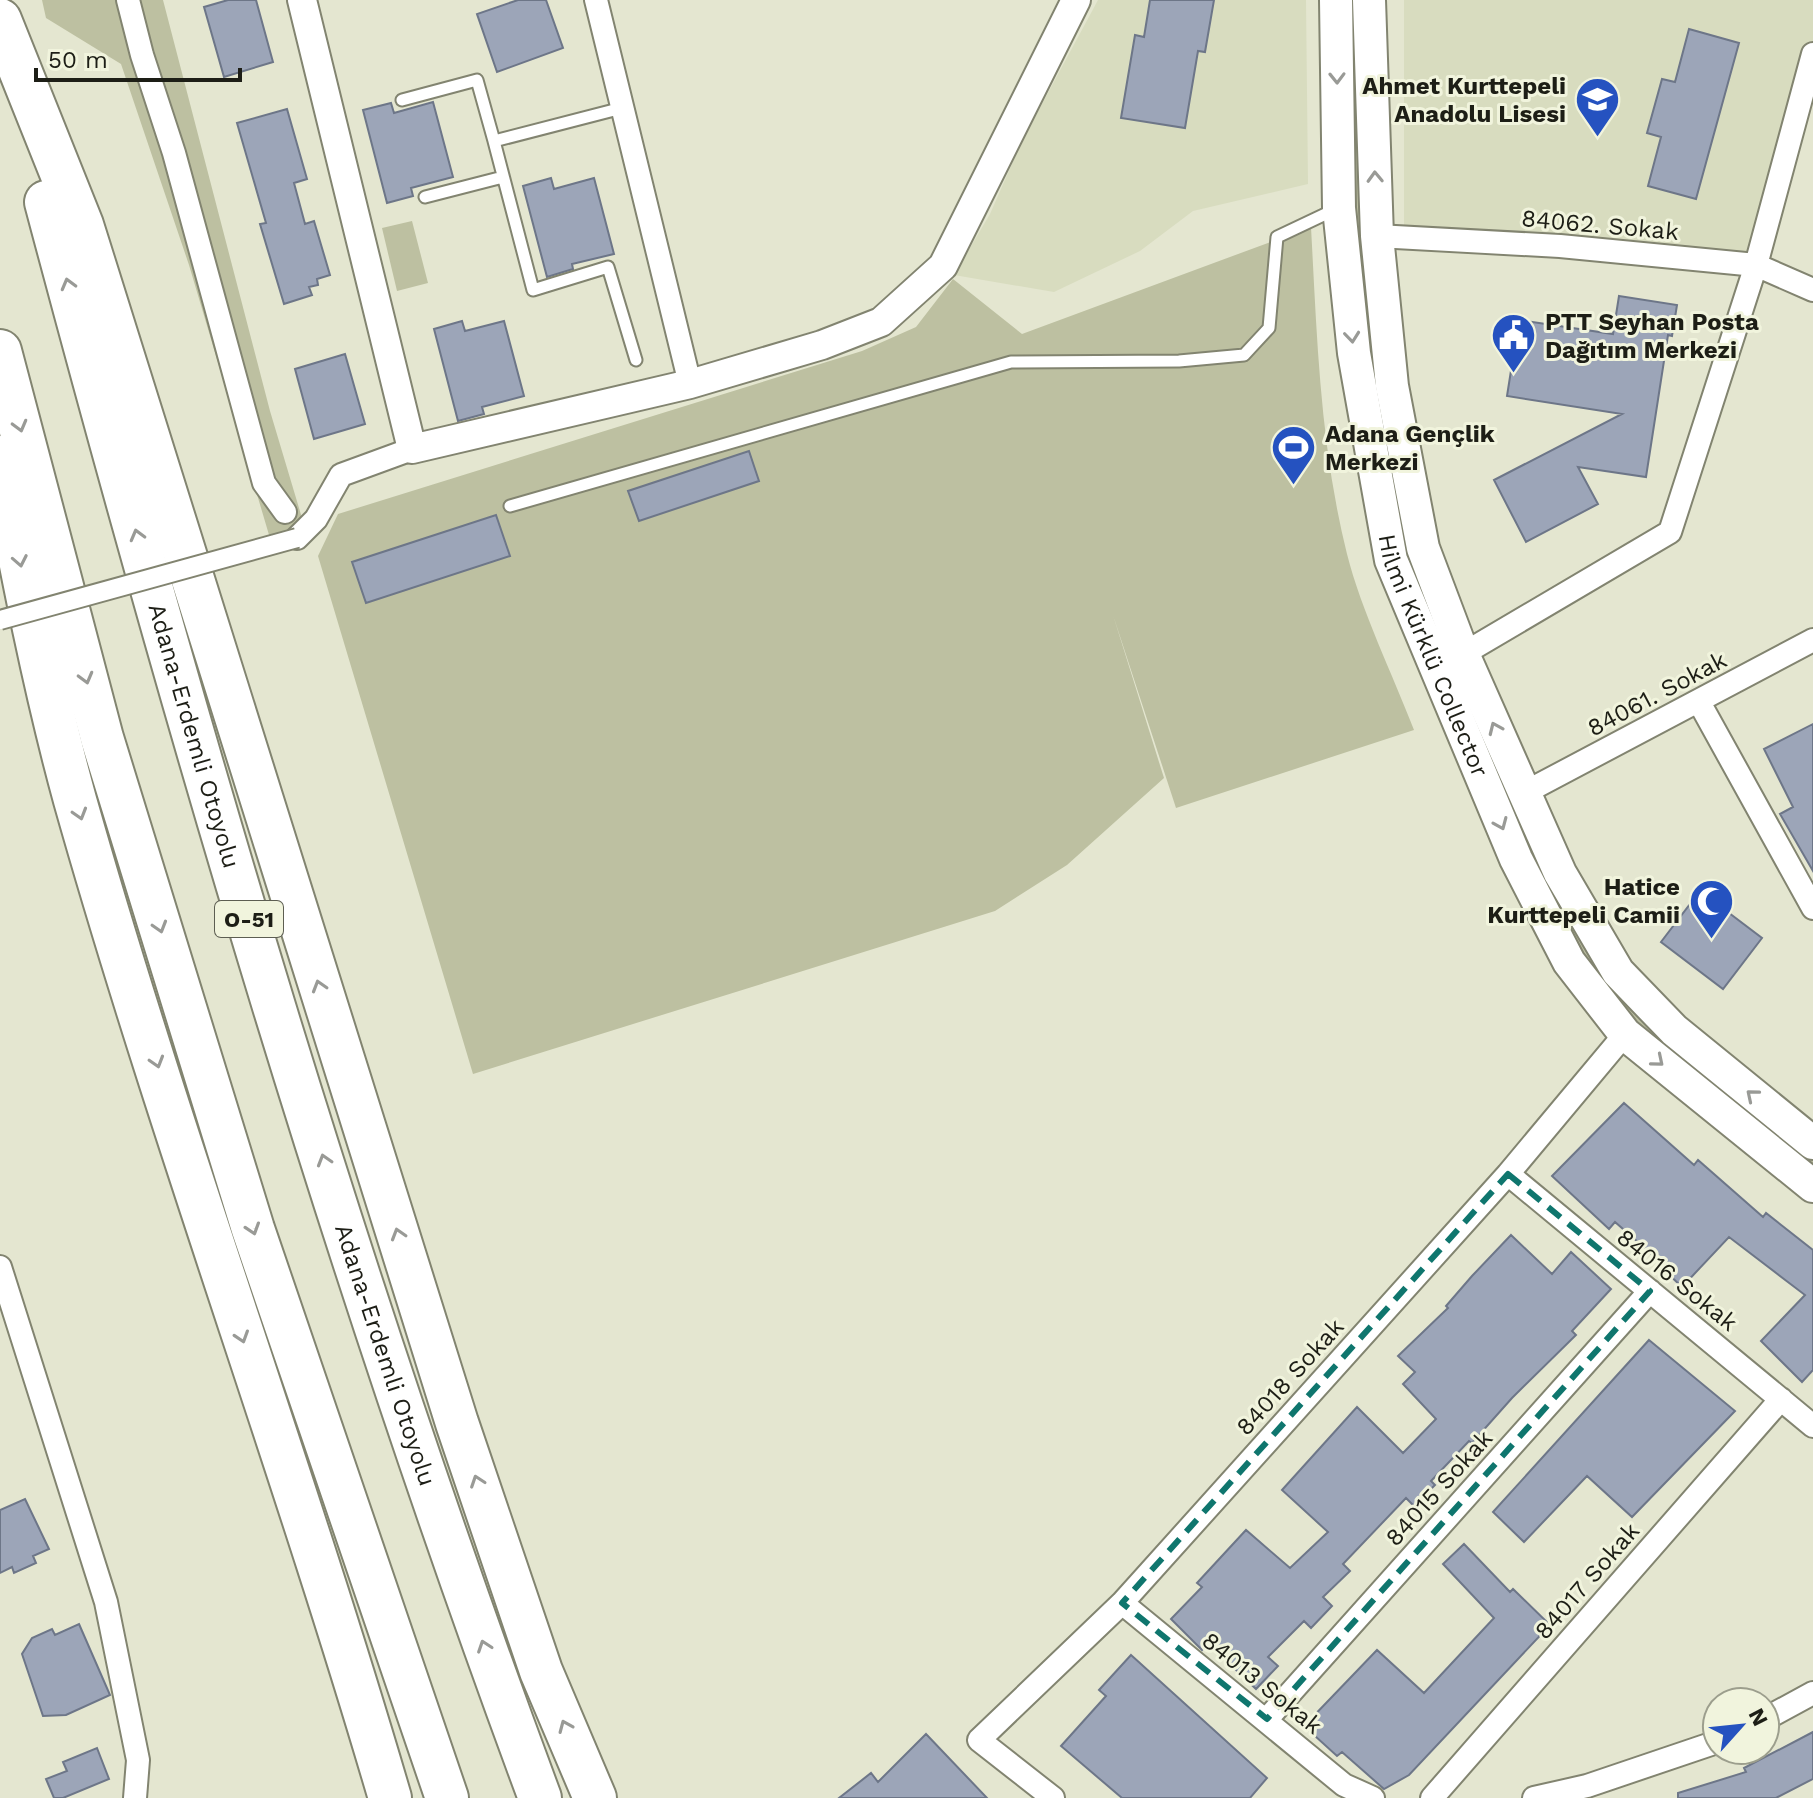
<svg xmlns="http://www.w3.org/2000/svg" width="1813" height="1798" font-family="'Work Sans',sans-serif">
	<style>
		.built { fill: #d8dcbf }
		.green { fill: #bdc0a1 }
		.building { fill: #9ca5b8; stroke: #6d7688; stroke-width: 2 }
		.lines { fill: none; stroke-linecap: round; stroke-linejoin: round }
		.service-casing { stroke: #828470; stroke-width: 15 }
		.minor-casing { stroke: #828470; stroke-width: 26 }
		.tertiary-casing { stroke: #828470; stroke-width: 32 }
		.secondary-casing { stroke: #828470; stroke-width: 36 }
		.motorway-casing { stroke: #828470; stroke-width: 46 }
		.service { stroke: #fff; stroke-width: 11 }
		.minor { stroke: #fff; stroke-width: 22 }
		.tertiary { stroke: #fff; stroke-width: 28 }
		.secondary { stroke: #fff; stroke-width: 32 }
		.motorway { stroke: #fff; stroke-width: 42 }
		.pedestrian-bridge-casing { stroke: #828470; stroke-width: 22; stroke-linecap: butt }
		.pedestrian-bridge { stroke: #fff; stroke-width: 18 }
		.oneway { stroke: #999a96 }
		.marked { fill: none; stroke: #0f766e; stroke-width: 6; stroke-dasharray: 16 10; stroke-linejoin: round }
		.labels { text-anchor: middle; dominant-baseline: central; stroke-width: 6; stroke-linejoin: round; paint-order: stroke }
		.shield { fill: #f1f4dd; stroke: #5d5e52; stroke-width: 2 }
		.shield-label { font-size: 22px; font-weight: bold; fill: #1d1e16 }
		.poi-label { font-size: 24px; font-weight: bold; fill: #1d1e16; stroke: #f1f4dd; text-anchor: end }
		.street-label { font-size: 24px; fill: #1d1e16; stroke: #f1f4dd }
	</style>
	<rect width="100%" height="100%" fill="#e4e6d0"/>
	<path class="built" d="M1098,0h208l2,184 -115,27 -53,40 -86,41 -100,-17 36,-61 32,-73z
		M1404,0h409v46l-65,207 -344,-21z"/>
	<path class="green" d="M42,0h121l107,411 32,107 -7,23 -23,4 -83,-280 -68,-201 -75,-46z
		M1352,0h6l5,243 114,480 95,203 32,50 30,38 179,145v9l-184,-150 -64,-86 -93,-208 -65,-156 -29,-146 -21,-179z
		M412,221l16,62 -31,8 -15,-63z
		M1311,227c6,110 9,219 36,327 14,56 46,121 67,176l-238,78 -63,-193 51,163 -97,87 -72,46 -522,163 -155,-518 20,-42 524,-163 54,-24 37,-48 69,55z"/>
	<path class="building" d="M228,0h28l17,62 -49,15 -20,-70z
		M518,0h28l17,48 -66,24 -20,-58z
		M1150,0h64l-9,52 -7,-1 -13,77 -64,-10 14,-83 9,2z
		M1689,29l50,14 -43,156 -48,-13 13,-49 -14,-4 15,-54 13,3z
		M433,102l20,75 -42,11 2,8 -26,7 -24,-93 28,-7 3,10z
		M287,109l20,70 -13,4 11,41 9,-3 16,54 -13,4 1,6 -9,2 3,8 -28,9 -24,-80 6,-1 -29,-100z
		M551,178l3,11 40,-11 20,76 -42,10 1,5 -26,8 -24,-91z
		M1619,296l58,9 -5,31 -4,-1 -22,142 -68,-10 20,37 -72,38 -32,-62 128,-66 -115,-18 12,-76 94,14z
		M462,321l3,10 39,-10 20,75 -42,11 2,7 -26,7 -24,-92z
		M345,354l20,70 -51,15 -19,-70z
		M749,451l10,30 -120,40 -11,-30z
		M496,515l14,41 -144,47 -14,-41z
		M1813,724v147l-33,-57 13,-7 -29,-58z
		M1700,891l62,47 -39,51 -62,-47z
		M1624,1103l70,62 4,-5 65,57 3,-4 47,37v120l-11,12 -41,-41 44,-46 -76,-58 -47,50 -20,-19 2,-3 -49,-43 -6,7 -57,-53z
		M1511,1235l41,39 19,-22 40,37 -39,42 4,4 -64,63 -40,45 -3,-2 -38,40 4,4 -21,21 -8,-8 -63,66 7,7 -27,26 9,9 -21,22 -7,-7 -36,36 10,9 -22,23 -48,-46 -6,7 -31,-31 31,-32 -5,-4 49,-53 44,38 38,-36 -46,-42 75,-83 46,46 33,-34 -33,-35 12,-12 -17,-16 50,-48 -2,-2 26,-30z
		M1649,1340l86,71 -103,106 -45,-41 -63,66 -31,-30z
		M25,1499l24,50 -16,7 3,7 -22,10 -2,-6 -12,6v-63z
		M1464,1544l46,48 3,-3 37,36 -141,150 -25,14 -42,-37 -5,4 -33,-30 73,-76 47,43 70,-75 -51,-54z
		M79,1624l31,71 -44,20 -23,1 -21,-62 10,-16 20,-9 3,6z
		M1131,1655l136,123 -17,20h-128l-61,-52 45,-50 -7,-6z
		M1813,1732v47l-37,19h-98v-5l68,-21 -2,-4z
		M926,1734l61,64h-148l32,-25 7,9z
		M97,1748l12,31 -46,19h-9l-8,-19 21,-8 -4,-9z"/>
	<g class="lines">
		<defs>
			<path id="service" d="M402,100l75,-20 17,61
				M622,108l-128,33 39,149 75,-23 28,93
				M425,197l78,-20
				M510,506l501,-144 168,-1 65,-6 25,-27 8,-91 57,-27"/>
			<path id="minor" d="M128,0l14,55 32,98 90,330 21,29
				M596,0l94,384
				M1377,236l183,10 196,19 57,25
				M297,538l19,-19 25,-44 71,-26
				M1463,654l207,-122 86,-267 57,-211
				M1699,702l114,206
				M1524,793l289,-153
				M1508,1174l305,252
				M0,1267l106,335 32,158 -3,38
				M1122,1603l222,182 29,13
				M1267,1719l383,-428
				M1765,1719l48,-26
				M1053,1798l-74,-58 143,-137 386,-429 117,-140
				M1432,1798l349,-399
				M1534,1798l53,-12 130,-44"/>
			<path id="tertiary" d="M302,0l110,449 278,-65 132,-39 59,-23 62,-56 133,-266"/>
			<g id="secondary">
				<path id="s1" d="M1336,0l3,208 15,145 37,207 125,299 53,103 56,72 188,152"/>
				<path d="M1369,0l8,236 15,150 31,162 40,106 97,219 58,99 56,58 139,113"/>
			</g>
			<g id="motorway">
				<path d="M0,20l82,205 375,1198 84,248 54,127"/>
				<path id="s2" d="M46,202c143,538 300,1074 494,1596"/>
				<path d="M0,351l102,387 151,491 194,569"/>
				<path d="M0,457c22,115 44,230 75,343 95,336 217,663 315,998"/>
			</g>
		</defs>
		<use href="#service" class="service-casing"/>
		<use href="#minor" class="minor-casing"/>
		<use href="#tertiary" class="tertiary-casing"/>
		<use href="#secondary" class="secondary-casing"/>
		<use href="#motorway" class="motorway-casing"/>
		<use href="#service" class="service"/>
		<use href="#minor" class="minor"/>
		<use href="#tertiary" class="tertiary"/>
		<use href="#secondary" class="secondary"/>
		<use href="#motorway" class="motorway"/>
		<defs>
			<path id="pedestrian-bridge" d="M0,620l297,-82"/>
		</defs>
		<use href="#pedestrian-bridge" class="pedestrian-bridge-casing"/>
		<use href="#pedestrian-bridge" class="pedestrian-bridge"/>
	</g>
	<defs><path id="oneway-chevron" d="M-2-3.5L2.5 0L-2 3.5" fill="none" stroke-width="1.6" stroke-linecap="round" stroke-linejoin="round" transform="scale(2)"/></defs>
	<g class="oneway">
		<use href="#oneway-chevron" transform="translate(1337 78) rotate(89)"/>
		<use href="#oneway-chevron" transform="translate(1375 177) rotate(-92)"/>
		<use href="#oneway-chevron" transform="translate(68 284) rotate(-105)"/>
		<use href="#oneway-chevron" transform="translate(1352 337) rotate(84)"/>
		<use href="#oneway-chevron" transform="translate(20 426) rotate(75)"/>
		<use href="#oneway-chevron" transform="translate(137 535) rotate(-105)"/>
		<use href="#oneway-chevron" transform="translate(20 561) rotate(79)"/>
		<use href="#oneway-chevron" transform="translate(86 678) rotate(75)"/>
		<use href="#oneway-chevron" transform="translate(1495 728) rotate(-114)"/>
		<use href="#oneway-chevron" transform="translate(80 814) rotate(73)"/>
		<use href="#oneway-chevron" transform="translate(1501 824) rotate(67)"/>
		<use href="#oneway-chevron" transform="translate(160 927) rotate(73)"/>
		<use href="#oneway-chevron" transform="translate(319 986) rotate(-107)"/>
		<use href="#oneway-chevron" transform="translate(1658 1061) rotate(40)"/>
		<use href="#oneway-chevron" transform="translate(157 1062) rotate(73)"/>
		<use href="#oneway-chevron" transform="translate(1752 1095) rotate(-140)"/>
		<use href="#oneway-chevron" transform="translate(324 1160) rotate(-107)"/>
		<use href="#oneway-chevron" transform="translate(253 1229) rotate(72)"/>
		<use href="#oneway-chevron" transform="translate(398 1234) rotate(-107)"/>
		<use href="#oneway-chevron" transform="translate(242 1337) rotate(72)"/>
		<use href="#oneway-chevron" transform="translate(477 1481) rotate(-109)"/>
		<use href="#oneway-chevron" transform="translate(484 1646) rotate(-109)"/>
		<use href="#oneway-chevron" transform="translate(565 1726) rotate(-113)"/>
	</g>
	<path class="marked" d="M1508,1174l142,117 -383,428 -145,-116z"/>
	<defs>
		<symbol id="school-pin" viewBox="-11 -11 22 30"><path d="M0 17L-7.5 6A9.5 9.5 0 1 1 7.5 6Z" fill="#2552c0" stroke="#f1f4dd"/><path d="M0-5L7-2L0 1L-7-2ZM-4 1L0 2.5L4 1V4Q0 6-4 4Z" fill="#fff"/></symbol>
		<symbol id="civic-pin" viewBox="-11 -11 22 30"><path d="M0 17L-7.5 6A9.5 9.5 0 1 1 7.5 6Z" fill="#2552c0" stroke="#f1f4dd"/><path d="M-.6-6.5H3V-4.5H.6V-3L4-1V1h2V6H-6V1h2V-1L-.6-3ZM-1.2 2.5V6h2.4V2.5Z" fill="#fff"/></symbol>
		<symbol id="stadium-pin" viewBox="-11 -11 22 30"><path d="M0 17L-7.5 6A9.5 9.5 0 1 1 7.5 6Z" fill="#2552c0" stroke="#f1f4dd"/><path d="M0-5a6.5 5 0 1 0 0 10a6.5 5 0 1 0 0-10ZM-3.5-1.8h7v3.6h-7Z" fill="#fff"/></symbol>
		<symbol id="mosque-pin" viewBox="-11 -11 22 30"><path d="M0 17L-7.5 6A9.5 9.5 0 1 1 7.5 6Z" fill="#2552c0" stroke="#f1f4dd"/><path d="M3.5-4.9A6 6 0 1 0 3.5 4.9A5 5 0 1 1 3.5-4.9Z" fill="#fff"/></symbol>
	</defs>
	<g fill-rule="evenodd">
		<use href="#school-pin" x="1572" y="74" width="51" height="69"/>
		<use href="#civic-pin" x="1488" y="310" width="51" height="69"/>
		<use href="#stadium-pin" x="1268" y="422" width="51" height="69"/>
		<use href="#mosque-pin" x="1686" y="876" width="51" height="69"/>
	</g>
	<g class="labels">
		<rect class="shield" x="215" y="901" width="68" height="36" rx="6"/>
		<g class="shield-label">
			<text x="249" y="919">O-51</text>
		</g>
		<g class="poi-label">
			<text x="1566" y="86">Ahmet Kurttepeli<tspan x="1566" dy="28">Anadolu Lisesi</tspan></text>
			<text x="1545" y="322" text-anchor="start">PTT Seyhan Posta<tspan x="1545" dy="28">Dağıtım Merkezi</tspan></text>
			<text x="1325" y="434" text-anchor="start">Adana Gençlik<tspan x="1325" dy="28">Merkezi</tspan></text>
			<text x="1680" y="887">Hatice<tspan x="1680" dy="28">Kurttepeli Camii</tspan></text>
		</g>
		<g class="street-label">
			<text transform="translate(1600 225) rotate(5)">84062. Sokak</text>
			<text stroke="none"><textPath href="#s1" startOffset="668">Hilmi Kürklü Collector</textPath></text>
			<text transform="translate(1657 694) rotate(-28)">84061. Sokak</text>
			<text stroke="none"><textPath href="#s2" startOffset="554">Adana-Erdemli Otoyolu</textPath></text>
			<text transform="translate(1677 1280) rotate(39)">84016 Sokak</text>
			<text stroke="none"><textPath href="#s2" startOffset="1202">Adana-Erdemli Otoyolu</textPath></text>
			<text transform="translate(1290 1377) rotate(-48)">84018 Sokak</text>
			<text transform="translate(1439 1488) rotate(-48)">84015 Sokak</text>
			<text transform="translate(1587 1581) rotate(-49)">84017 Sokak</text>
			<text transform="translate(1262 1683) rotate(39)">84013 Sokak</text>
		</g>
	</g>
	<g transform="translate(1741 1726) rotate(63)"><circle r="38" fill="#f1f4dd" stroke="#9c9e8d" stroke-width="2"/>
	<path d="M0-6L14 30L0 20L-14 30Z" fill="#2552c0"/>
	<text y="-12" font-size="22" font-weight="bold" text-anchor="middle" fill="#1d1e16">N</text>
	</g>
	<path d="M36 68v12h204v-12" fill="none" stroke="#1d1e16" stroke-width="4"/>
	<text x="48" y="68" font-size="24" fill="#1d1e16" stroke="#f1f4dd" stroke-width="6" paint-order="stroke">50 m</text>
</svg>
